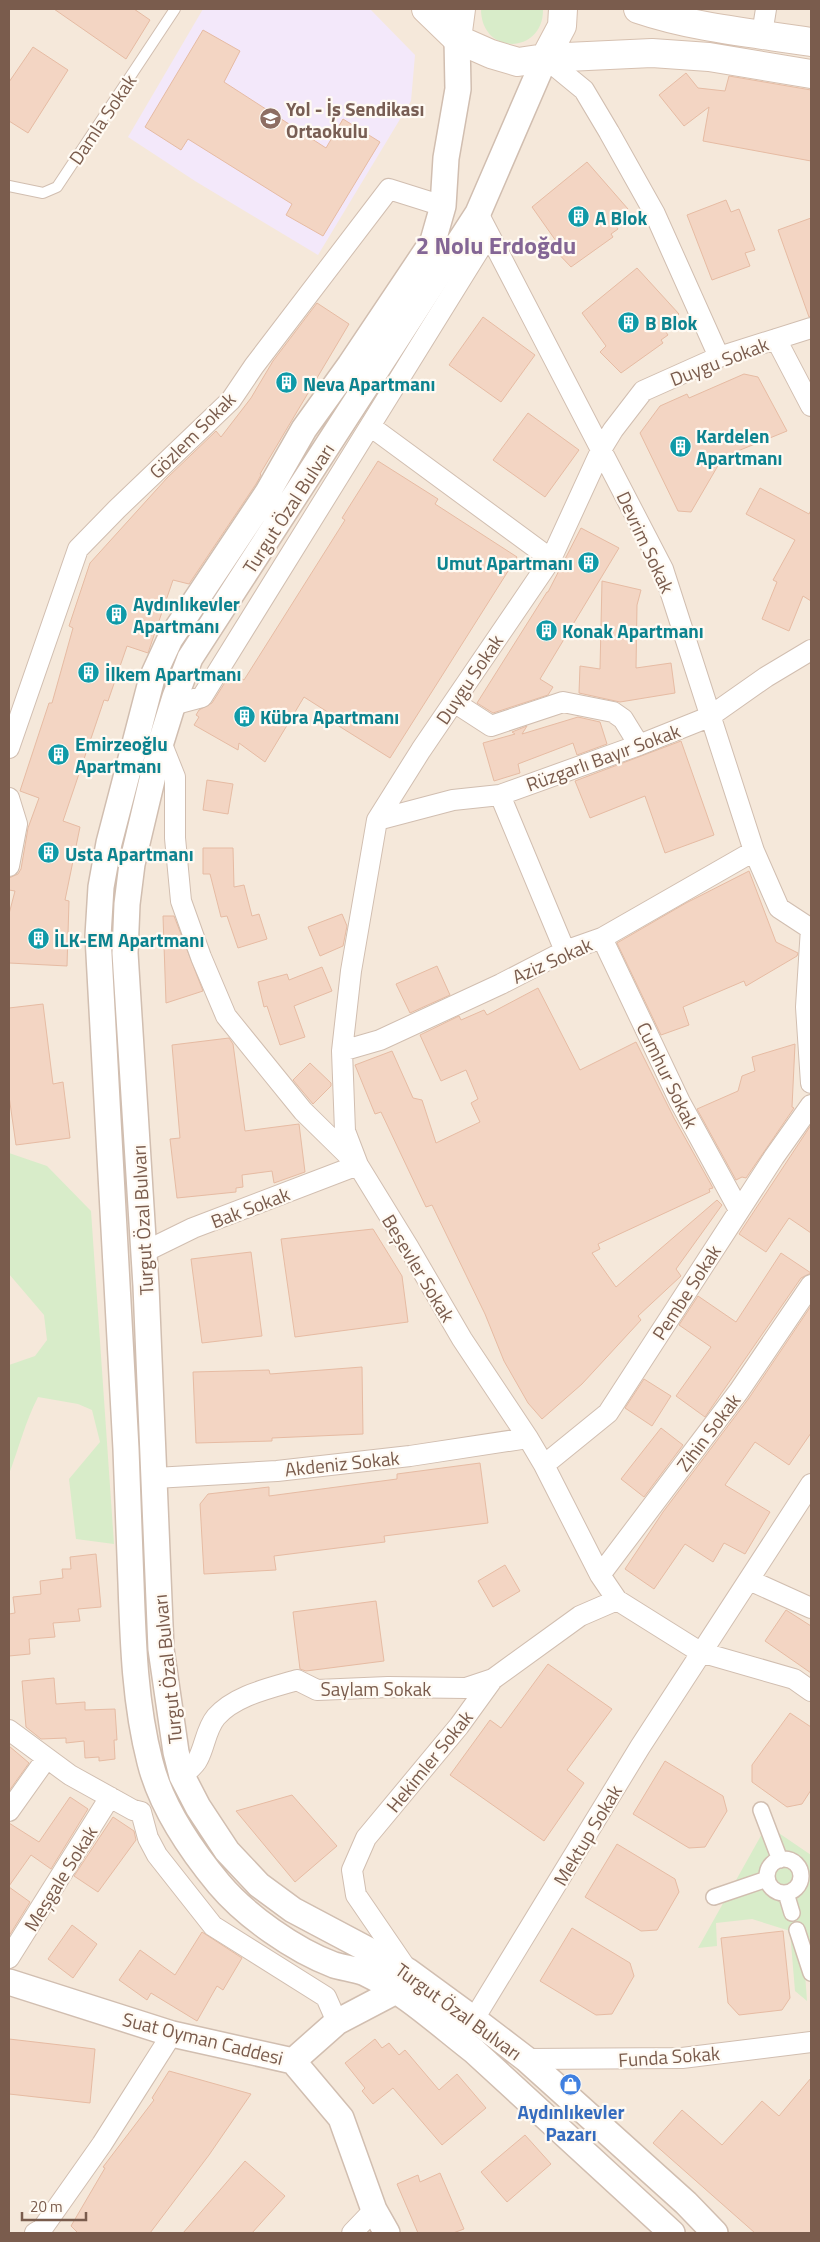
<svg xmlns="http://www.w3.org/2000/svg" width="820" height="2242" font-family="'Titillium Web',sans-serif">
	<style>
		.residential { fill: #f5e8da }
		.education { fill: #f3e8fa }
		.green { fill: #d8ecc9 }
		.building { fill: #f3d5c3; stroke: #e6bba3 }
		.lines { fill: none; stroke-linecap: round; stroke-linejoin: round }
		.service-casing { stroke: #d1beb0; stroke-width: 12 }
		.pedestrian-casing { stroke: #d1beb0; stroke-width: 18 }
		.minor-casing { stroke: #d1beb0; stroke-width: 22 }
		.tertiary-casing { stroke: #d1beb0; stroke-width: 28 }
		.secondary-casing { stroke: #d6c0b0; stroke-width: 30 }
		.service { stroke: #fff; stroke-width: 10 }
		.pedestrian { stroke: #fff; stroke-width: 15 }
		.minor { stroke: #fff; stroke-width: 20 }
		.tertiary { stroke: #fff; stroke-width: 25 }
		.secondary { stroke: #fff; stroke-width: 28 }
		.labels { text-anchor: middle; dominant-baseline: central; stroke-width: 4.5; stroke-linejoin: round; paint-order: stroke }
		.education-label { font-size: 19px; font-weight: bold; fill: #785e54; stroke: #fffaf3; text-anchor: start }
		.street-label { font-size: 19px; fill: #7a5c4d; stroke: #fffaf3 }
		.culture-label { font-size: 19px; font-weight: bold; fill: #0d838f; stroke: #fffaf3; text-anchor: start }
		.shop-label { font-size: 19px; font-weight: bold; fill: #366cbe; stroke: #fffaf3 }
		.district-label { font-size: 24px; font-weight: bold; fill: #846695; stroke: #fffaf3 }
	</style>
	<rect width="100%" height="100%" fill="#fdf6ec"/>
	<path class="residential" d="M9,9h802v2224h-802z"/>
	<path class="education" d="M203,9h167l45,46 -4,46 -93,154 -123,-74 -67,-44z"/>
	<path class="green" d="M481,9h62c1,46 -62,47 -62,0z
		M9,1153l38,13 44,45 23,333 -38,-5 -7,-60 31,-37 -8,-32 -14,-6 -40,-7c-13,25 -19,51 -29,77v-109l26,-9 12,-16 -3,-25 -35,-41z
		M767,1825l44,30v116l-6,2 2,28 -12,-10 -5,-60 -38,-12 -36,4 1,23 -19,2z"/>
	<path class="building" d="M54,9h80l16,11 -24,39z
		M203,30l37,21 -16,31 102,66 17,-29 37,23 -57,94 -37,-21 6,-11 -104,-65 -7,11 -36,-23z
		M33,47l35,23 -40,63 -19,-12v-39z
		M686,73l12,15 27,3 4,-15 82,14v71l-108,-20 6,-34 -25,19 -25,-31z
		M587,162l41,47 -15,13 5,7 -7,5 2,3 -42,30 -20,-21 5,-5 -24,-34z
		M726,200l5,12 8,-3 16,41 -10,3 5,13 -38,14 -25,-65z
		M811,218v98l-2,1 -31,-87z
		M637,268l42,46 -16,14 5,7 -7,5 2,3 -42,30 -21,-21 6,-6 -24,-33z
		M317,303l32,21 -89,150 1,1 -5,9 -67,100 -16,-4 -25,73 -21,-7 -19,55 -4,-1 -41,121 17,6 -15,73 4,1 -2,65 -58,-3v-49l6,-23 -6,-1v-12l9,-4 3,-5 7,-41 11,-30 -19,-7 29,-88h3l21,-75 -4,-2 21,-63 77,-85 49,-47 5,6 30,-39 22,-37z
		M483,317l52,38 -34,47 -52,-37z
		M744,374l14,3 29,54 -64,26 -32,55 -13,-1 -38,-78 20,-27 27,-12 2,4z
		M528,413l51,37 -34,47 -52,-37z
		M378,461l60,38 -3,5 82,53 -127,201 -56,-35 3,-5 -33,-21 -39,65 -26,-19 -1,7 -44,-25 5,-8 -3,-2 3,-5 13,-7 19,-30 13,7 101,-160 -3,-2z
		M760,488l49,26 2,-4v91l-8,-5 -14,35 -27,-12 15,-37 -4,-2 22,-40 -49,-26z
		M581,528l38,20 -79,131 13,8 -5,8 -55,18 -16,-10 70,-111h1z
		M602,581l39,9 -4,15 -1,63 35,-5 4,30 -55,9 -41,-9 1,-27 20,3z
		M578,717l22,5 7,22 -30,11 -4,-12 -55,21 2,9 -26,8 -11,-38 32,-9 -3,-2 15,-6 -5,8z
		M681,741l33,94 -49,18 -20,-57 -55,22 -15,-37z
		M207,780l26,4 -5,30 -25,-4z
		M203,848h30l1,39 10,-2 8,31 7,-2 8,25 -29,9 -11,-32 -6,1 -11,-43h-7z
		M749,871l27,71 22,11 -1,3 -51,30 -2,-5 -61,26 6,18 -28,10 -44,-92 69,-40z
		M342,914l5,12 -4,20 -23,10 -12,-29z
		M163,916h11l29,75 -37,12z
		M437,966l13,29 -40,18 -14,-29z
		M322,967l10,24 -38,15 11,31 -25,8 -13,-39 -3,1 -6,-25 29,-8 2,6z
		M538,988l42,82 56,-28 38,76 39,70 -4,1 1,3 -112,52 2,5 -8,4 24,34 101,-87 5,5 -46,64 5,7 -43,40 3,4 -59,64 -40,35 -14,-16 -24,-42 -19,-47 -53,-109 -6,2 -45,-95 -6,2 -20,-49 37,-14 21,47 9,2 14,43 44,-21 -9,-19 7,-4 -12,-29 -25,11 -21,-46 39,-19 2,4 23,-10 3,5z
		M43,1004l10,80 10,-2 7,56 -54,7 -7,-49v-88z
		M229,1038l4,6 12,87 54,-7 6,48 -31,11 -2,-12 -30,4 1,12 -7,1v4l-59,6 -7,-59 10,-1 -8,-93z
		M795,1044l-3,63 2,1 -48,70 -4,-1 -6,3 -39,-71 41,-18 4,-15 13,-5 -3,-14z
		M310,1063l21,20v3l-18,18 -20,-24z
		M811,1125v108l-22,-15 -23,34 -27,-18z
		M373,1229l29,47 6,46 -113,15 -14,-98z
		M251,1252l11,84 -60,7 -11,-84z
		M781,1253l30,20 -10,5 -96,139 -29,-21 35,-49 -32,-22 19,-29 38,26z
		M811,1306v127l-22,32 -34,-23 -30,43 45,27 -25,42 -21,-11 -11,19 -28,-18 -31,45 -29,-20 38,-57 86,-114z
		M362,1367l1,67 -91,4v3l-76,2 -3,-71 76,-2 1,4z
		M644,1379l27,17 -19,30 -27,-18z
		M661,1428l22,17 -39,52 -23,-18z
		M480,1463l8,60 -104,13 1,6 -111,14 2,14 -72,4 -4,-70 8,-10 61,-7v9l128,-17v-5z
		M96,1554l5,53 -23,2 2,12 -27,2 2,14 -26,2 1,15 -21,2v-42l6,-1 -2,-16 28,-3 -1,-13 23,-3 -1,-9h9l-1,-12z
		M505,1565l15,26 -27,16 -15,-26z
		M376,1601l8,60 -78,10 -6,-2 -7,-57z
		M786,1610l25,16v47l-46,-32z
		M548,1664l64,45 -45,61 17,13 -40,58 -94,-66 40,-55 11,8z
		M54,1678l2,26 29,-2v8l30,-1 2,31h-3l1,19 -16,2v-4l-14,1 -1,-17 -18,2v-5l-25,1 -15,-12 -4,-46z
		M790,1713l21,14v63l-9,14 -15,3 -35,-25v-17z
		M9,1746l20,17 -20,28z
		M665,1761l58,35 4,15 -22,36 -16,1 -56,-34z
		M292,1795l45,51 -42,36 -59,-71z
		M70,1797l18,12 -37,60 -20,-14 -22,31v-63l30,19z
		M113,1817l21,14 2,9 -38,52 -24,-16z
		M617,1844l58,35 4,13 -22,38 -16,1 -56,-34z
		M9,1887l21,15 -21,34z
		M72,1925l25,19 -24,34 -25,-19z
		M572,1928l58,35 4,13 -22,38 -16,1 -56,-34z
		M783,1931l7,67 -8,12 -43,5 -11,-12 -7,-65z
		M202,1932l40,26 -19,32 -6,-4 -20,35 -46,-28 -4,7 -28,-20 21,-30 35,25z
		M9,2039l86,10 -5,54 -81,-9z
		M375,2039l7,9 7,-5 10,12 6,-5 34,40 18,-16 29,34 -44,37 -49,-57 -20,16 -11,-13 3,-3 -20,-25z
		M169,2071l82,23 -42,61 -59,78h-72l-7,-7 34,-58 -2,-1 51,-67 -2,-2z
		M811,2078v155h-56l-102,-90 29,-33 40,35 40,-44 17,15z
		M525,2135l26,29 -44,38 -26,-30z
		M245,2161l40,35 -33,37h-69z
		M440,2173l24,56 -11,4h-35l-21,-49 21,-9 2,7z"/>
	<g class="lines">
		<defs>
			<path id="service" d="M9,186l34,7 14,-6 118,-178"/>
			<path id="pedestrian" d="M761,1810l19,50
				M767 1876a17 17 0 1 1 34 0a17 17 0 1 1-34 0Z
				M786,1893l6,20
				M714,1897l53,-18
				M797,1930l14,43"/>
			<path id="minor" d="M762,34l4,-25
				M545,58l39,32 25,42 46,82 64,143
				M478,213l185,356 91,282 25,57 32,21
				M776,339l35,67
				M370,426l181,133
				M454,702l37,24 72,-24 50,10 10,7 16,26
				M172,705l30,-8 287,-463
				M161,742l14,35v61l6,63 20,56 25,59 77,95 55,54 51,83 53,91 66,99 16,27 56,110 17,25 83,52 94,27 17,12
				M9,748l69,-199 39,-40 114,-109 23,-34 135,-177 54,17
				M500,795l65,156
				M9,798l8,26 -8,42
				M377,820l76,-20 47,-5 139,-50 70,-28 57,-40 45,-27
				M811,928l-5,79 5,76
				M602,938l78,164 59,108
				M342,1051l38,-11 121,-56 64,-33 37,-13 152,-87
				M144,1252l49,-24 165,-63 -13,-34 -3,-80 9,-80 26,-151 44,-70 130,-191 51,-111 11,-18 30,-39 76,-34 92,-29
				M544,1465l64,-52 166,-256 37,-52
				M155,1478l122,-7 133,-15 118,-18
				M600,1575l139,-184 72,-106
				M749,1580l62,28
				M9,1730l61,45 63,35 8,2
				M182,1776c5,-5 13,-10 16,-17 7,-13 8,-30 18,-42 19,-22 55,-29 81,-37l20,10 71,-3 78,1 27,-9
				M9,1811l37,-52
				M141,1812l7,26 9,17 56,71 113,71 11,25
				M9,1958l101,-161
				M408,1971l-52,-76 -4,-25 14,-32 93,-112 34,-47 87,-63 37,-16
				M466,2032l174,-285 171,-263
				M526,2059l156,-1 129,-16
				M35,2233l7,-4 60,-85 70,-110
				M352,2233l22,-23"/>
			<path id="tertiary" d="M457,39l1,50 -12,69 -3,48 -10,35 -83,124 -46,64 -36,63 -98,147 -18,39 -43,165 -8,44 -3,49c10,171 20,342 28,513 2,45 3,89 5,134 2,60 4,121 19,179 11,44 40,87 69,122 27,32 75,66 115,81 10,3 21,4 31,8 40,19 74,51 109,78l198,182
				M545,58l-67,155 -288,445 -15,39 -14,45 -29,122 -5,40 -2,49 21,333 15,363 15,103 6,24 16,31 29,44 32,34 34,25 115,61 67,49 51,39 160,144 29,30
				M9,1982l163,52 121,27 48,57 33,92 13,23
				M293,2061l44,-39 59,-31 7,-12"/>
			<path id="secondary" d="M426,9l31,30 34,15 27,8 27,-4 107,-5 57,4 102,17
				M638,9c56,19 115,24 173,33
				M457,39l4,-30
				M545,58l17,-32 1,-17"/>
		</defs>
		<use href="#service" class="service-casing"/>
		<use href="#pedestrian" class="pedestrian-casing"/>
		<use href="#minor" class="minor-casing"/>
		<use href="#tertiary" class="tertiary-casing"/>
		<use href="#secondary" class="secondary-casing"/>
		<use href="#service" class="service"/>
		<use href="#pedestrian" class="pedestrian"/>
		<use href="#minor" class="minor"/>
		<use href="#tertiary" class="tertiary"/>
		<use href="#secondary" class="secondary"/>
	</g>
	<defs>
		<symbol id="school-disc" viewBox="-11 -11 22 22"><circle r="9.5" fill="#8d6e63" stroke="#fffaf3"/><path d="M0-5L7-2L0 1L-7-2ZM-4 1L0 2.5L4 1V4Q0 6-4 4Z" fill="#fff"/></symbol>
		<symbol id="building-disc" viewBox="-11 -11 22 22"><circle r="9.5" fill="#0f9aa8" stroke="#fffaf3"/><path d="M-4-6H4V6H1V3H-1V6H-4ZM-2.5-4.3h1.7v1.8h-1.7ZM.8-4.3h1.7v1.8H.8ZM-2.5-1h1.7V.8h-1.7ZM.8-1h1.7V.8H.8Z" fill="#fff"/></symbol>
		<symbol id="shop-disc" viewBox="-11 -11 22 22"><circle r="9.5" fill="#3f7fe0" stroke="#fffaf3"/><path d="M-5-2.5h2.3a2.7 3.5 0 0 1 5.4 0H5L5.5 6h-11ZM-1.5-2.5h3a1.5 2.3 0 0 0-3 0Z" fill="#fff"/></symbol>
	</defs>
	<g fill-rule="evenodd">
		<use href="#school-disc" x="258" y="106" width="25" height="25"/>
		<use href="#building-disc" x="566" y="204" width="25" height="25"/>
		<use href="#building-disc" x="616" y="310" width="25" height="25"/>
		<use href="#building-disc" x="274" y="370" width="25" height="25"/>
		<use href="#building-disc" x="668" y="434" width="25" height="25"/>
		<use href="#building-disc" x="576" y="550" width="25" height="25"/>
		<use href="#building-disc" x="104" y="602" width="25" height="25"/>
		<use href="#building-disc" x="534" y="618" width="25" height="25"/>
		<use href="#building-disc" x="76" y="660" width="25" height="25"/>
		<use href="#building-disc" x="232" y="704" width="25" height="25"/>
		<use href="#building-disc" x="46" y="742" width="25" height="25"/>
		<use href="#building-disc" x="36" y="840" width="25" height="25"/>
		<use href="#building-disc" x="26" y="926" width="25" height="25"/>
		<use href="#shop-disc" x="558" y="2072" width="25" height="25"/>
	</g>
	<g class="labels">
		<g class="education-label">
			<text x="286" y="108">Yol - İş Sendikası<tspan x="286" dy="22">Ortaokulu</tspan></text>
		</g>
		<g class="street-label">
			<text transform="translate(102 119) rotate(-56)">Damla Sokak</text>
			<text transform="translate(719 361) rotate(-21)">Duygu Sokak</text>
			<text transform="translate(192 435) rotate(-45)">Gözlem Sokak</text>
			<text transform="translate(288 508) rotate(-57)">Turgut Özal Bulvarı</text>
			<text transform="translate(646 542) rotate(65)">Devrim Sokak</text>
			<text transform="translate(469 679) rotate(-56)">Duygu Sokak</text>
			<text transform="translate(603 757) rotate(-20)">Rüzgarlı Bayır Sokak</text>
			<text transform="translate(552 960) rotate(-24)">Aziz Sokak</text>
			<text transform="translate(668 1075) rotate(64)">Cumhur Sokak</text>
			<text transform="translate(250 1207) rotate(-21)">Bak Sokak</text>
			<text transform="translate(142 1220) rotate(-93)">Turgut Özal Bulvarı</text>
			<text transform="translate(419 1268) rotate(59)">Beşevler Sokak</text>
			<text transform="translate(686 1292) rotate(-57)">Pembe Sokak</text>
			<text transform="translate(708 1432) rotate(-53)">Zihin Sokak</text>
			<text transform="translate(342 1463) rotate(-6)">Akdeniz Sokak</text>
			<text transform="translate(167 1669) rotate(-96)">Turgut Özal Bulvarı</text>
			<text x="376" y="1688">Saylam Sokak</text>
			<text transform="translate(429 1761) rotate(-51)">Hekimler Sokak</text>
			<text transform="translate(587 1835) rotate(-59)">Mektup Sokak</text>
			<text transform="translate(60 1878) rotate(-58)">Meşgale Sokak</text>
			<text transform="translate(459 2011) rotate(36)">Turgut Özal Bulvarı</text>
			<text transform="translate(203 2038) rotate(14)">Suat Oyman Caddesi</text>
			<text transform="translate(669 2056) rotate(-4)">Funda Sokak</text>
		</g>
		<g class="culture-label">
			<text x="595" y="217">A Blok</text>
			<text x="645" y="322">B Blok</text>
			<text x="303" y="383">Neva Apartmanı</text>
			<text x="696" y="435">Kardelen<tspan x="696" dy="22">Apartmanı</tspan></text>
			<text x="573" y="562" text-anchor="end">Umut Apartmanı</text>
			<text x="133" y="603">Aydınlıkevler<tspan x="133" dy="22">Apartmanı</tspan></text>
			<text x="562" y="630">Konak Apartmanı</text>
			<text x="105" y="673">İlkem Apartmanı</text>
			<text x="260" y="716">Kübra Apartmanı</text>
			<text x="75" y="743">Emirzeoğlu<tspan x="75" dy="22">Apartmanı</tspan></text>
			<text x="65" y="853">Usta Apartmanı</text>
			<text x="54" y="939">İLK-EM Apartmanı</text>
		</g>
		<g class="shop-label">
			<text x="571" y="2111">Aydınlıkevler<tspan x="571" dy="22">Pazarı</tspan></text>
		</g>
		<g class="district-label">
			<text x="496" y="245">2 Nolu Erdoğdu</text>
		</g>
	</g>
	<rect width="820" height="2242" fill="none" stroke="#7a5c4d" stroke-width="20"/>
	<path d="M22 2212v8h64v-8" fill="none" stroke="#7a5c4d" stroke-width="2.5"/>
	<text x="30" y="2212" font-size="15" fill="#7a5c4d" stroke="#fffaf3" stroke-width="4" paint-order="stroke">20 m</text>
</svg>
